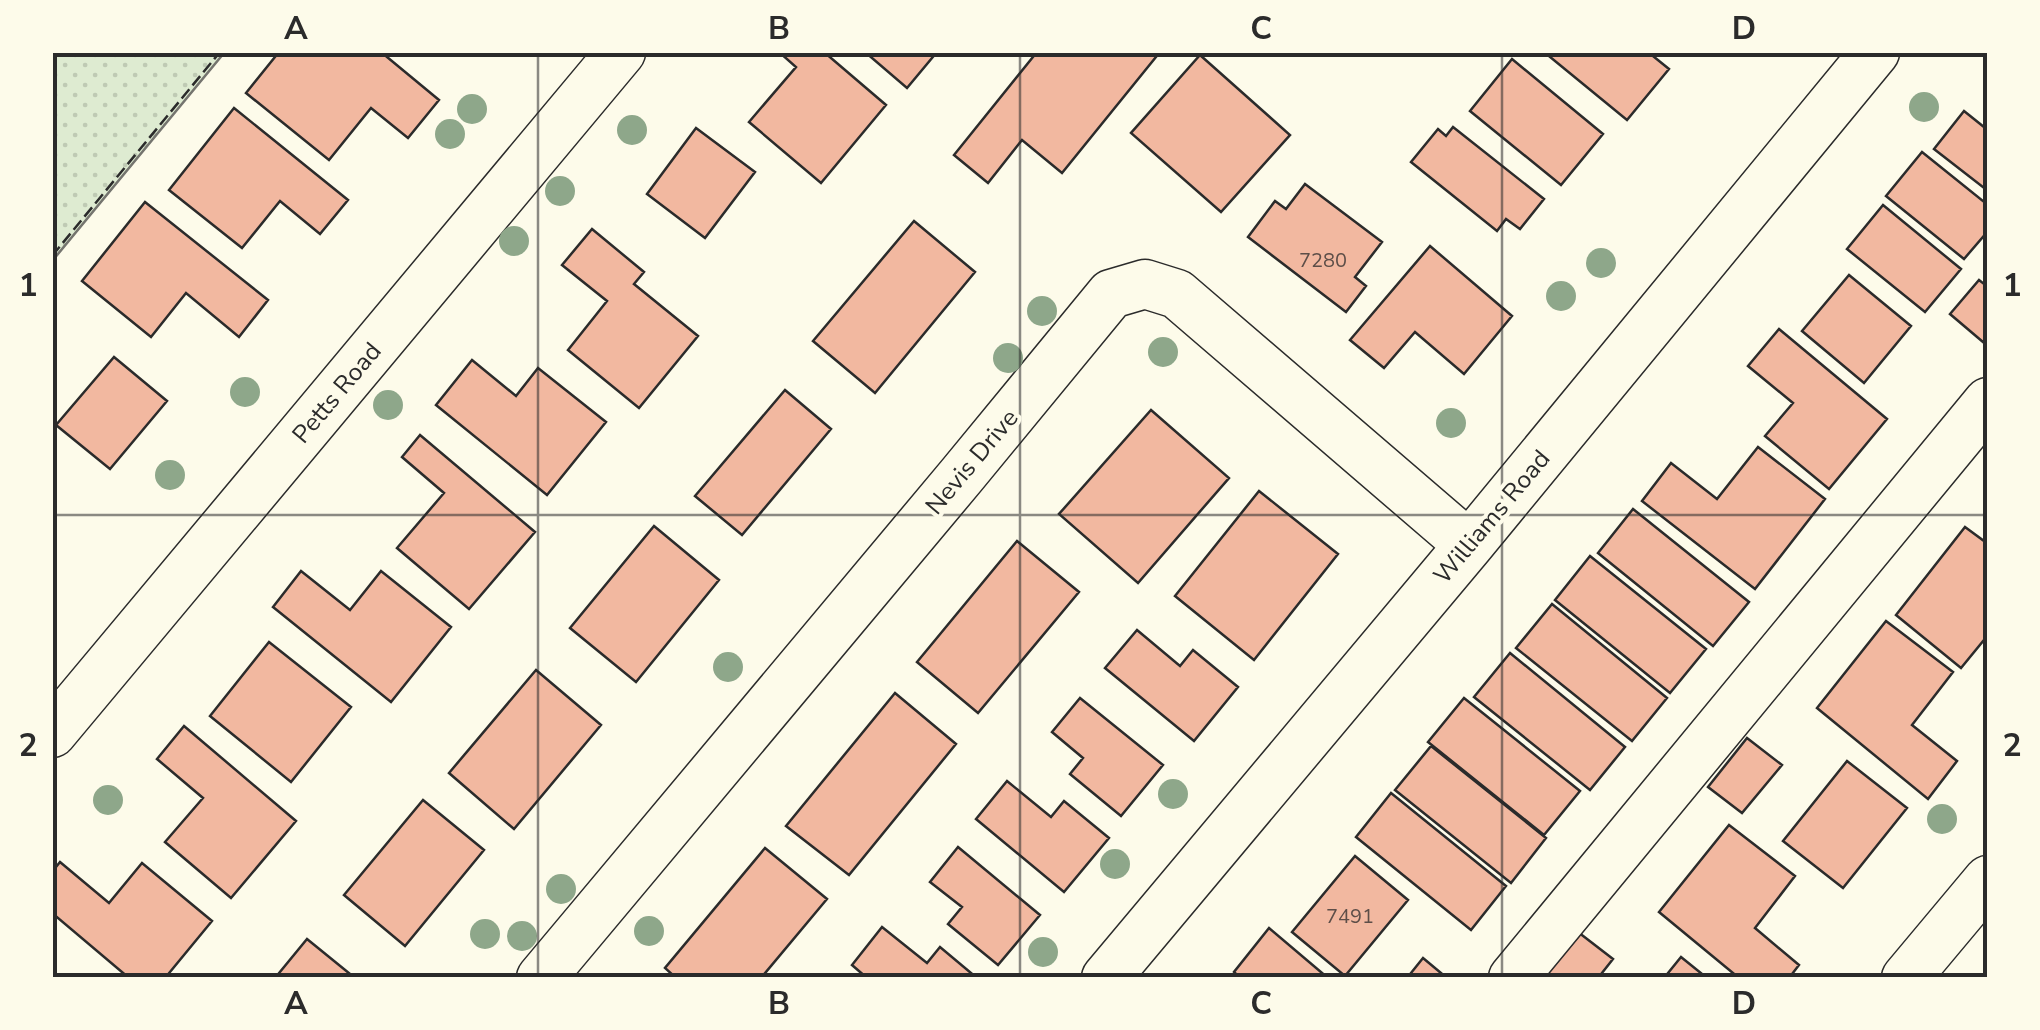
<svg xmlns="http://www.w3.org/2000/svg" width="2040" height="1030" font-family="'Nunito Sans',sans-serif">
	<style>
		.park { fill: url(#park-dots); stroke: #74746e; stroke-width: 2.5 }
		.building { fill: #f2b8a0; stroke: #2b2b2b; stroke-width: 2.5 }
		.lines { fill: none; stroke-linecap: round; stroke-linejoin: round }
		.minor-casing { stroke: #2b2b2b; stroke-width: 51 }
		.minor { stroke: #fdfbea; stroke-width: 48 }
		.fence { stroke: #2b2b2b; stroke-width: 2.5; stroke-dasharray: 12 5; stroke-linecap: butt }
		.tree { fill: #8ea78a }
		.grid { fill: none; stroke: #2b2b2b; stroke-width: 2.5; stroke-opacity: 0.55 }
		.labels { text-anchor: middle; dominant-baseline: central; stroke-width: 8; stroke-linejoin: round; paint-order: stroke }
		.number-label { font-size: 20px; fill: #5d4e48 }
		.street-label { font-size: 25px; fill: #2b2b2b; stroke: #fdfbea }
		.neatline { fill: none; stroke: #2b2b2b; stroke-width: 4 }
		.grid-label { font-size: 32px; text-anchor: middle; font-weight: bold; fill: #2b2b2b }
	</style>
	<defs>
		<pattern id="park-dots" width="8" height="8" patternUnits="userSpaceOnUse" patternTransform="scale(2.5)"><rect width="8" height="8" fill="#deebd1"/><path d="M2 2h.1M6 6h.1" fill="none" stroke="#bfcab4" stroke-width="1.8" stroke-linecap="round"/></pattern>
	</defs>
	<rect width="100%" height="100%" fill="#fdfbea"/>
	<path class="park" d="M53,52l171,1 -171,207 -1,-207z"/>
	<path class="building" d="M279,52h102l58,48 -31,38 -37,-30 -42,52 -83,-67z
		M779,52h45l62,53 -65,78 -72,-61 47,-55z
		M865,52h72l-30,36z
		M1037,52h123l-98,121 -40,-33 -34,43 -34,-28z
		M1544,52h104l21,17 -42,51z
		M1200,55l90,80 -69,77 -90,-79z
		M1512,59l91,75 -42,51 -91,-74z
		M234,108l114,92 -28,34 -40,-33 -38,47 -73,-58z
		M1964,111l20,16 4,-4v68l-54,-42z
		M1453,127l91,72 -24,30 -14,-10 -9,12 -86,-69 27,-33 8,7z
		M696,128l59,44 -50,66 -58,-44z
		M1922,152l66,53v26l-24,28 -78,-63z
		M1305,184l77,58 -27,35 11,9 -20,26 -98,-75 27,-36 11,8z
		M145,202l123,98 -29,37 -53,-44 -35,44 -69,-56z
		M1883,205l78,64 -36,43 -78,-63z
		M914,221l61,51 -100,121 -62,-52z
		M592,229l52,43 -10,12 64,52 -59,72 -71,-58 39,-49 -45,-36z
		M1430,246l82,70 -48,58 -49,-42 -31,36 -34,-28z
		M1849,275l62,51 -47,57 -62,-52z
		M1979,280l9,7v50l-5,5 -33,-28z
		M1779,329l108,90 -58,70 -64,-53 28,-33 -45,-37z
		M114,357l53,44 -57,68 -54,-44z
		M472,360l44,36 22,-28 68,54 -59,73 -111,-90z
		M785,390l46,39 -89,106 -47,-39z
		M1151,410l78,68 -91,105 -79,-69z
		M420,435l115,97 -66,77 -72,-61 47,-55 -42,-36z
		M1758,447l67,52 -70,90 -113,-88 29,-38 46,36z
		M1259,491l79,63 -84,106 -79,-64z
		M1633,509l116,93 -36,44 -115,-93z
		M654,526l65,54 -83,102 -66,-54z
		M1965,527l23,17v91l-27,33 -65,-53z
		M1017,541l62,51 -101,121 -61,-51z
		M1590,556l116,93 -36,44 -115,-93z
		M301,571l49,39 31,-39 70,56 -60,75 -118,-95z
		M1552,604l115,94 -35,43 -116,-93z
		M1886,621l67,51 -41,53 45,36 -29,38 -111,-91z
		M1137,630l43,36 13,-16 45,37 -44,54 -89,-73z
		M269,642l82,65 -60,75 -81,-66z
		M1510,653l115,94 -35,43 -116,-93z
		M536,670l65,55 -87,104 -65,-56z
		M895,693l61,51 -107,131 -63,-49z
		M1080,698l83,67 -42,51 -51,-42 13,-16 -31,-26z
		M1464,698l116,93 -36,44 -116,-93z
		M184,726l112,95 -65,77 -66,-56 38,-44 -46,-39z
		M1747,738l35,27 -40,48 -34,-26z
		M1431,746l115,92 -35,45 -116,-93z
		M1847,761l60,47 -64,80 -60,-47z
		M1007,781l44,36 13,-16 45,37 -45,54 -88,-73z
		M1391,793l115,93 -35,44 -115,-93z
		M423,800l61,50 -79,96 -61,-51z
		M1729,825l66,51 -40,52 44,37 -10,13h-50l-80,-66z
		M958,847l82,68 -42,50 -50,-41 14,-17 -32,-25z
		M765,848l62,51 -66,79h-85l-11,-10z
		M1355,856l53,44 -63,76 -53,-44z
		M60,862l49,41 33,-40 70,58 -47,57h-36l-77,-65v-41z
		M882,927l45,36 13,-16 37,31h-110l-15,-13z
		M1269,928l59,50h-88l-6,-6z
		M1578,932l35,27 -15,19h-56z
		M307,939l48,39h-80z
		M1681,957l26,21h-43z
		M1423,958l24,20h-40z"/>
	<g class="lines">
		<defs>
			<path id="minor" d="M52,733l569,-681
				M541,978l421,-503 149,-181 34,-10 32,10 292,251
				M1106,978l363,-433 406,-493
				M1513,978l475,-576
				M1906,978l82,-98"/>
		</defs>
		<use href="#minor" class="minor-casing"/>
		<use href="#minor" class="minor"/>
		<path class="fence" d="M52,256l168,-204"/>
	</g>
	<g class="tree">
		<circle cx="1924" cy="107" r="15"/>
		<circle cx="472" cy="109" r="15"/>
		<circle cx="632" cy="130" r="15"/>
		<circle cx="450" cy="134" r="15"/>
		<circle cx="560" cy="191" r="15"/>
		<circle cx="514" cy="241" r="15"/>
		<circle cx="1601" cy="263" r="15"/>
		<circle cx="1561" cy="296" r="15"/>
		<circle cx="1042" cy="311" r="15"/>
		<circle cx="1163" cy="352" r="15"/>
		<circle cx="1008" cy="358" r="15"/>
		<circle cx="245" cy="392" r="15"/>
		<circle cx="388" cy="405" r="15"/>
		<circle cx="1451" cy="423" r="15"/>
		<circle cx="170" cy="475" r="15"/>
		<circle cx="728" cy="667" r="15"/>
		<circle cx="1173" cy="794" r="15"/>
		<circle cx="108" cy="800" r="15"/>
		<circle cx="1942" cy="819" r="15"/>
		<circle cx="1115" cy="864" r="15"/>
		<circle cx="561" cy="889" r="15"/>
		<circle cx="649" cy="931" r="15"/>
		<circle cx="485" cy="934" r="15"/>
		<circle cx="522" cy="936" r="15"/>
		<circle cx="1043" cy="952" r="15"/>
	</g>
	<path class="grid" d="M538,52v926M1020,52v926M1502,52v926M52,515h1936"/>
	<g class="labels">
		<g class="number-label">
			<text x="1323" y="260">7280</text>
			<text x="1350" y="916">7491</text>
		</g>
		<g class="street-label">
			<text transform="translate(337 393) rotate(-50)">Petts Road</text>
			<text transform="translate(972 462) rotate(-50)">Nevis Drive</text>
			<text transform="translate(1492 517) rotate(-50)">Williams Road</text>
		</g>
	</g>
	<rect width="2040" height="1030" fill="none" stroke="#fdfbea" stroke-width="110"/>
	<rect x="55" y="55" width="1930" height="920" class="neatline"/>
	<g class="grid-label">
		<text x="296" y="39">A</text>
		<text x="779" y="39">B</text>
		<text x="1261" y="39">C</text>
		<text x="1744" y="39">D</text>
		<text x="28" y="296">1</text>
		<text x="2012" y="296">1</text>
		<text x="28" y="756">2</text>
		<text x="2012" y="756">2</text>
		<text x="296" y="1014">A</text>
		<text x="779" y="1014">B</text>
		<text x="1261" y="1014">C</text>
		<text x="1744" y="1014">D</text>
	</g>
</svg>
